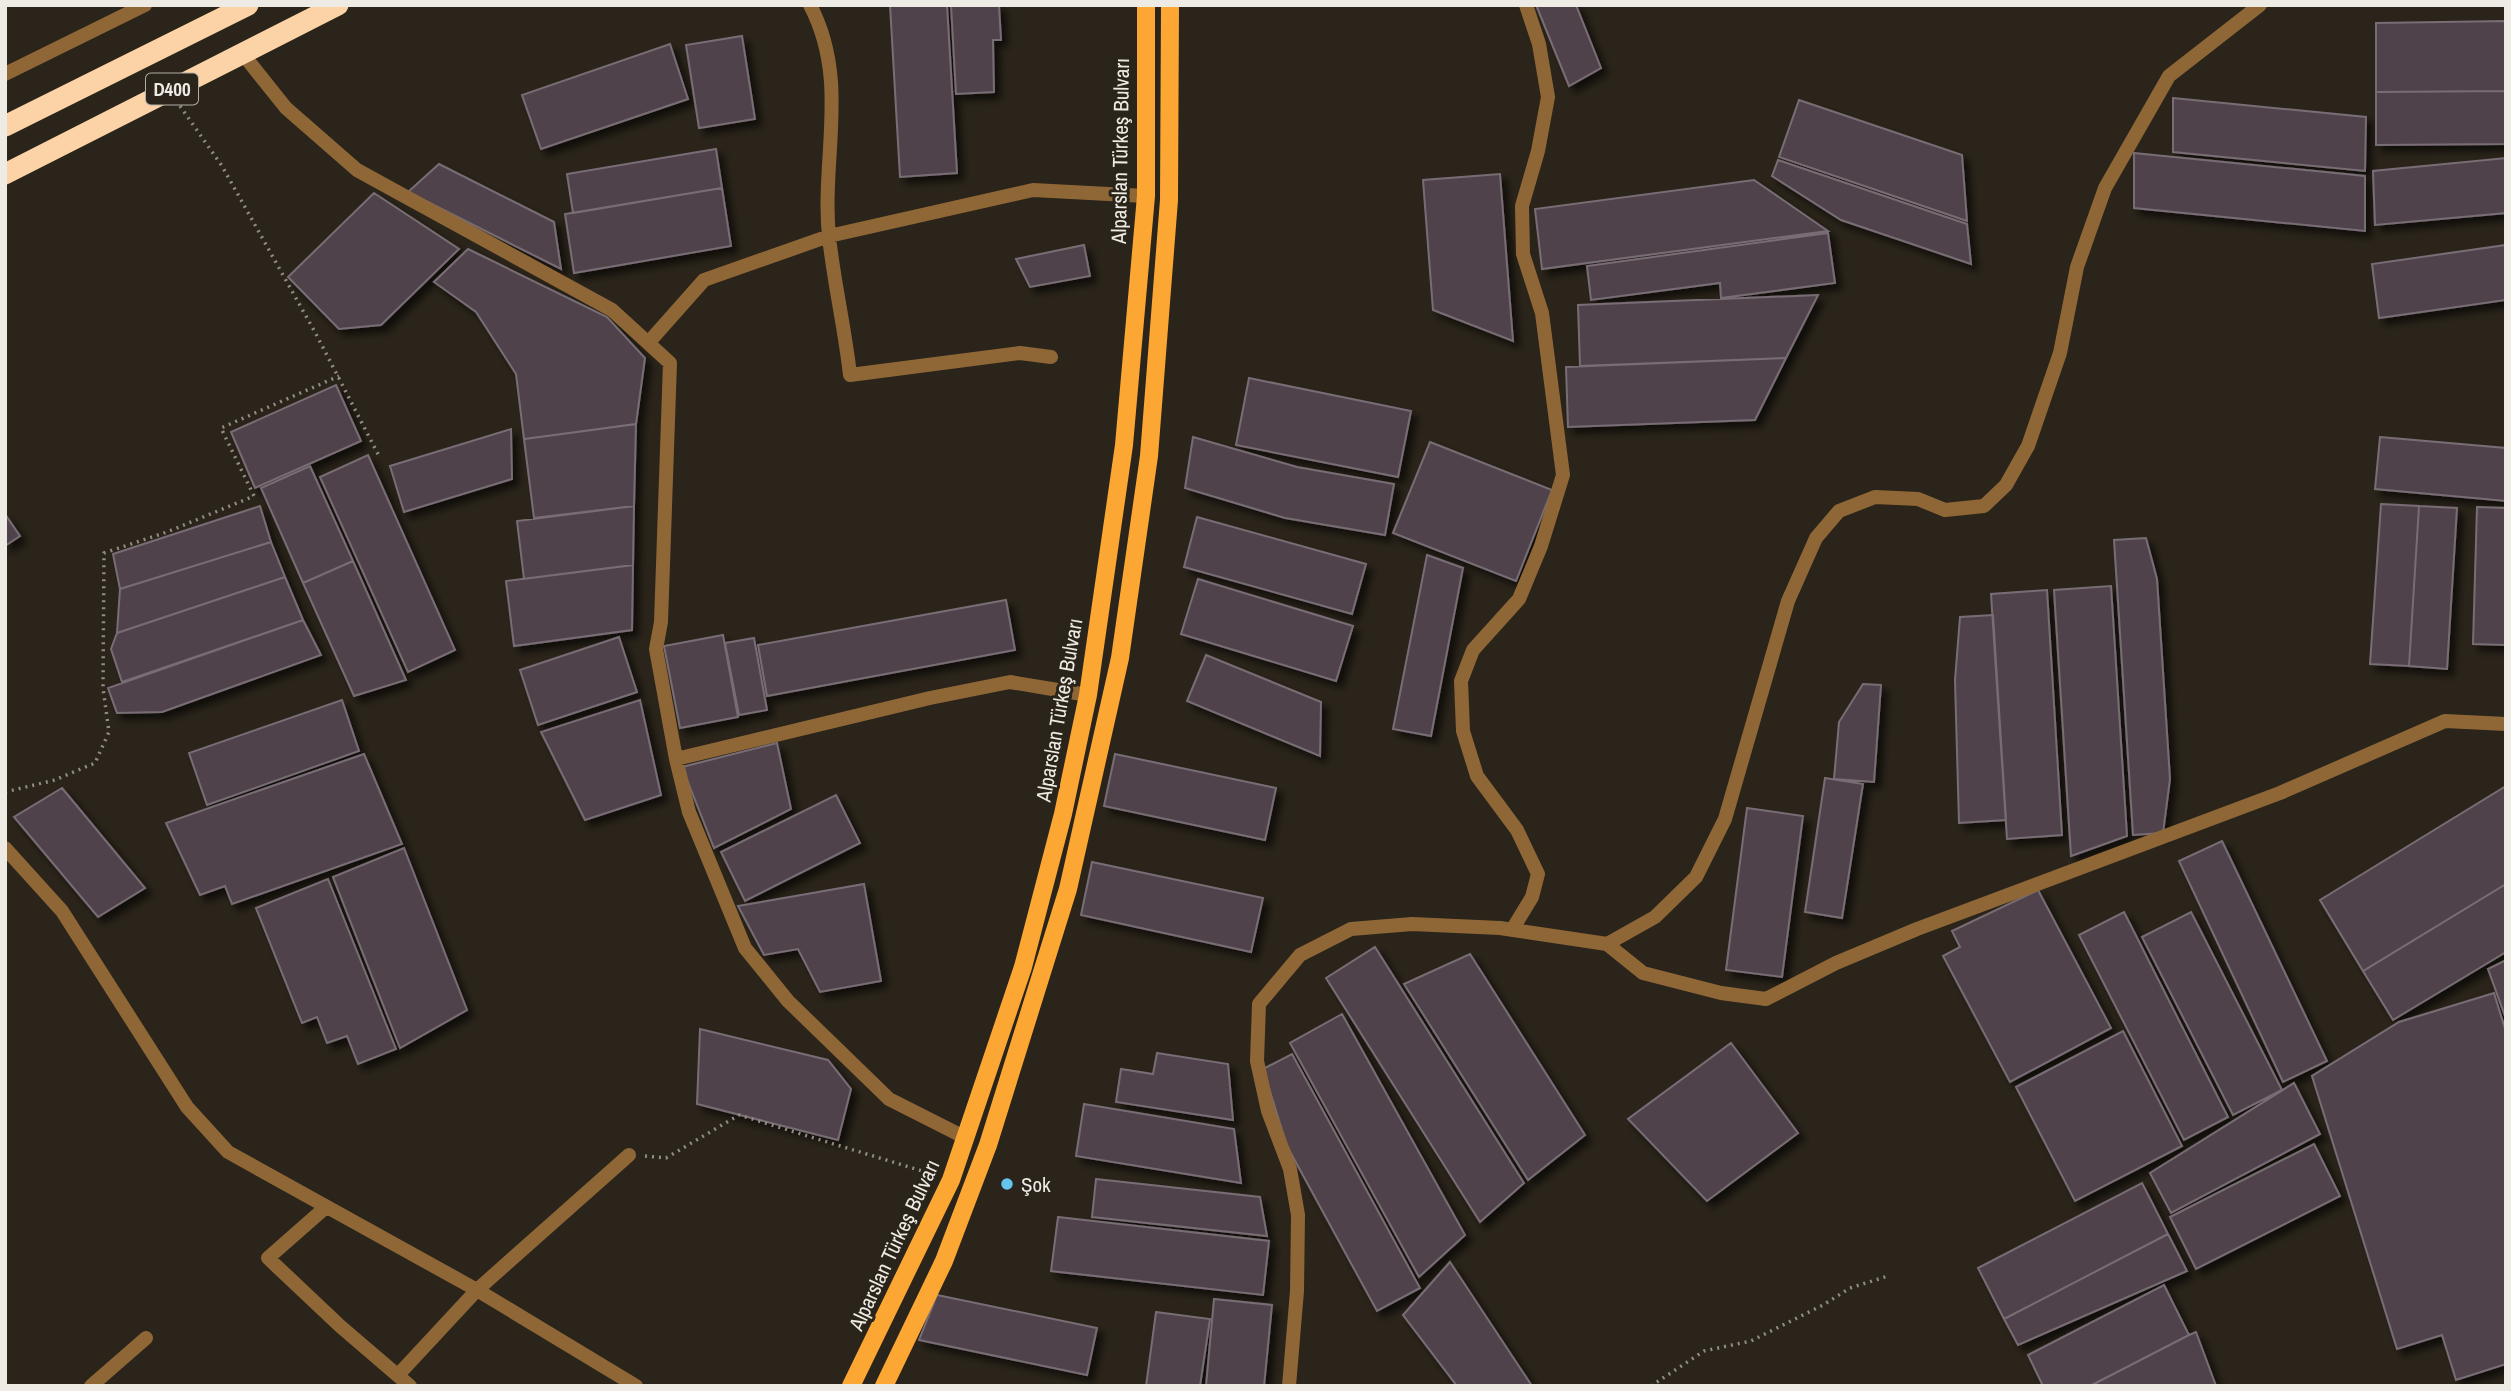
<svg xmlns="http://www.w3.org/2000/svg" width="2511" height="1391" font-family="'Archivo Narrow',sans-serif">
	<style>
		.building { fill: #4f434b; stroke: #796d75; stroke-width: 2; filter: url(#shadow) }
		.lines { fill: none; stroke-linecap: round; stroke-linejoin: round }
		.path { stroke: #918c84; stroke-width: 3.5; stroke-dasharray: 2 5; stroke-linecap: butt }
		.street { stroke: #8f6737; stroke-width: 14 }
		.primary { stroke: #fca734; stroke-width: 18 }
		.highway { stroke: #fbd3a6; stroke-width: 21 }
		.poi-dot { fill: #64c5ee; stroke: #2a241a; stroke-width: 2.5 }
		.labels { text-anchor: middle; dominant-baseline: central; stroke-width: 6; stroke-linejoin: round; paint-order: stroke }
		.shield { fill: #2a241a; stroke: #b3afa7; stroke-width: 2 }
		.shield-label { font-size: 19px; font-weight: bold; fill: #eeeae4 }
		.street-label { font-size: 21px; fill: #eeeae4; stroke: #2a241a }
		.poi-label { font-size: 21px; fill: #eeeae4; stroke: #2a241a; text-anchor: start }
	</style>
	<defs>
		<filter id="shadow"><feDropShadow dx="6" dy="6" stdDeviation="3.5" flood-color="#0009"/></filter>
	</defs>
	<rect width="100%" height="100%" fill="#2a241a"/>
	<path class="building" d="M890,5h57l10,168 -57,4z
		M951,5h48l2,35h-8l1,52 -38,2z
		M1536,5h40l25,63 -32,18z
		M2506,21v70l-130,1v-69z
		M742,36l13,83 -56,9 -13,-83z
		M670,44l18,55 -147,50 -19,-54z
		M2506,91v53l-130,1v-53z
		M2173,98l193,19 -1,54 -192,-19z
		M1799,100l163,55 5,66 -188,-64z
		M716,149l6,39 -149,25 -6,-39z
		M2134,153l231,23v55l-231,-23z
		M2506,158v55l-131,12 -2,-54z
		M1778,160l189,64 4,40 -130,-44 -69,-44z
		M439,164l115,58 7,47 -153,-77z
		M1500,174l13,167 -80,-31 -10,-130z
		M1754,180l74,51 -286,38 -7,-60z
		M722,188l9,58 -157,27 -9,-59z
		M374,193l85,56 -78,76 -42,4 -51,-52z
		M1828,233l7,50 -114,15 -1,-15 -129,17 -4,-34z
		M1084,245l6,31 -60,11 -14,-28z
		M2506,245v55l-127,18 -7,-54z
		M468,249l139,68 38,41 -9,66 -112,15 -8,-65 -40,-62 -42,-30z
		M1818,295l-32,63 -206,8 -2,-61z
		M1786,358l-31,62 -187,7 -2,-60z
		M1249,378l162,33 -13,66 -162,-32z
		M336,385l25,56 -106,47 -24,-56z
		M636,424l-2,82 -100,12 -10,-79z
		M511,429l1,50 -108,33 -14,-46z
		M1193,437l104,30 97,17 -9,51 -100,-17 -100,-30z
		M2380,437l126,11v53l-131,-12z
		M1430,442l122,48 -36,91 -123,-48z
		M368,455l87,195 -47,22 -88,-195z
		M310,466l43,95 -50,22 -42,-95z
		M2381,504l38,2 -10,160 -39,-2z
		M260,506l11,36 -151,47 -7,-35z
		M634,506l-1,59 -109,14 -7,-58z
		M2419,506l38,2 -10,161 -38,-3z
		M2477,507l29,1v137l-33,-1z
		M5,514l15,22 -15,10z
		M1197,517l169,47 -14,50 -168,-47z
		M2146,538l11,41 13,200 -7,54 -30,2 -19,-295z
		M271,542l14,35 -168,56 3,-44z
		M1427,555l36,13 -32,168 -38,-7z
		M353,561l53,119 -52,16 -51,-113z
		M633,565l-1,65 -118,16 -8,-65z
		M285,577l18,43 -181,62 -11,-33 6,-16z
		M1198,579l155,47 -17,55 -155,-47z
		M2111,586l16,250 -56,20 -17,-266z
		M2047,590l15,245 -55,4 -16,-245z
		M1006,600l9,50 -248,46 -9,-51z
		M1993,615l13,205 -47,3 -4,-143 5,-63z
		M303,620l18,35 -159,57 -45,1 -9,-25z
		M723,635l15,82 -58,11 -16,-82z
		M619,637l18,55 -99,33 -18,-55z
		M754,638l13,72 -28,5 -14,-72z
		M1206,655l115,47 -1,54 -133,-55z
		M1863,684l18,1 -7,97 -40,-3 5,-57z
		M342,700l17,51 -152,54 -18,-52z
		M640,700l21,95 -76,25 -44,-88z
		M777,743l14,66 -77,39 -32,-81z
		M364,754l38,90 -170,60 -7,-18 -25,9 -34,-72z
		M1115,754l161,34 -11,52 -161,-34z
		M1825,778l38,6 -21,134 -37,-6z
		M2506,786v98l-143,87 -43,-71z
		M62,788l83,100 -47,29 -84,-100z
		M836,795l24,48 -115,58 -24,-49z
		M1747,808l56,8 -21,161 -56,-7z
		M2222,841l105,220 -44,21 -104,-221z
		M404,848l63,162 -67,38 -67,-171z
		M1092,862l171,36 -12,54 -170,-37z
		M328,879l68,170 -38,15 -11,-28 -20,7 -10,-26 -15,6 -46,-115z
		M864,884l17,97 -61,11 -22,-43 -34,6 -26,-49z
		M2506,884v68l-113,68 -30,-49z
		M2038,890l73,138 -101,54 -67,-126 17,-9 -8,-16z
		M2124,912l104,205 -44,23 -105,-205z
		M2191,912l91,178 -49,25 -91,-178z
		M1375,947l149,236 -44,39 -154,-244z
		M1470,954l115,181 -57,45 -124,-196z
		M2506,960v59l-18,-50z
		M2494,993l12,39v332l-50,16 -14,-45 -45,14 -85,-273 87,-54z
		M1342,1014l123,221 -46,42 -129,-234z
		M700,1029l128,31 23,29 -13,51 -141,-36z
		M2123,1031l59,115 -107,55 -59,-114z
		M1731,1043l67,90 -91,68 -79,-82z
		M1157,1053l71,11 5,56 -117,-18 5,-33 32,5z
		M1292,1054l128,234 -43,23 -90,-165 -24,-77z
		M2294,1083l26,51 -149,79 -21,-40z
		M1084,1104l150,25 7,54 -165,-27z
		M2314,1144l26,52 -144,73 -26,-52z
		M1096,1179l164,18 7,39 -175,-19z
		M2142,1183l26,51 -164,85 -26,-51z
		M1058,1217l211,24 -6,54 -212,-24z
		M2168,1234l19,37 -169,74 -14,-26z
		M1450,1262l82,124h-75l-54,-71z
		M2164,1285l25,50 -99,51h-47l-15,-31z
		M937,1295l160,33 -10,47 -168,-35z
		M1214,1299l58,6 -8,81h-58z
		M1156,1312l54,7 -10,67h-54z
		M2196,1332l20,54h-126l99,-51z"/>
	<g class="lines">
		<path class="path" d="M180,106l42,60 94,168 63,122
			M5,792l50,-12 40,-17 14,-31 -6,-44 1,-135 63,-21 87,-36 -33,-68 118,-52
			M645,1156l21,2 73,-43 193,59
			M1651,1386l53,-35 47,-10 72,-36 27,-17 38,-12"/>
		<path class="street" d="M810,5c40,76 11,152 19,232 5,46 16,92 21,138l170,-22 31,4
			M242,53l44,55 71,62 255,140 58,53 -9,259 -5,27 20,110 13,53 56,136 43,53 101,98 77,39
			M5,74l140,-69
			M649,342l55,-62 125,-44 204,-46 113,6
			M676,759l254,-61 80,-16 78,13
			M5,848l57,63 125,196 41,45 249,138 159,96
			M1512,930l20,-33 6,-23 -21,-44 -40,-54 -14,-45 -2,-50 12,-31 46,-51 22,-53 22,-71 -21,-162 -19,-59 -1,-48 16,-55 10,-54 -9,-53 -13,-39
			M1607,944l36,29 78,20 45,6 70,-36 81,-34 363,-136 165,-72 61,3
			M326,1207l-58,51 72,68 70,60
			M398,1375l79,-85 152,-135
			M91,1386l55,-48
			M1289,1386l8,-95 1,-76 -8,-46 -22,-58 -11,-50 2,-57 41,-49 51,-26 61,-5 88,4 107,16 48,-27 41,-40 29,-58 63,-218 28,-63 23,-27 36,-14 43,2 27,11 39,-4 22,-21 22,-39 32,-93 17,-86 28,-79 64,-112 91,-71"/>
		<path class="primary" d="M851,1386l100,-206 72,-213 40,-153 25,-119 36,-250 22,-249v-191
			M884,1386l60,-125 44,-116 80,-256 52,-231 29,-202 20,-256 1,-195"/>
		<path class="highway" d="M5,126l243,-121
			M5,174l333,-169"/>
	</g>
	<circle class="poi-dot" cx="1007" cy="1184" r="7"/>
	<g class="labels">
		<rect class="shield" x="146" y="73.5" width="52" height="31" rx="5"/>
		<g class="shield-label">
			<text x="172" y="89">D400</text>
		</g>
		<g class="street-label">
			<text transform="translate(1120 151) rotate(-89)">Alparslan Türkeş Bulvarı</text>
			<text transform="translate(1059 710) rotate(-80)">Alparslan Türkeş Bulvarı</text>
			<text transform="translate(894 1245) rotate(-65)">Alparslan Türkeş Bulvarı</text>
		</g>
		<g class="poi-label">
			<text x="1021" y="1184">Şok</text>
		</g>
	</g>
	<rect width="2511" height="1391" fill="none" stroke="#eeeae4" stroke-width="14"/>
</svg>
